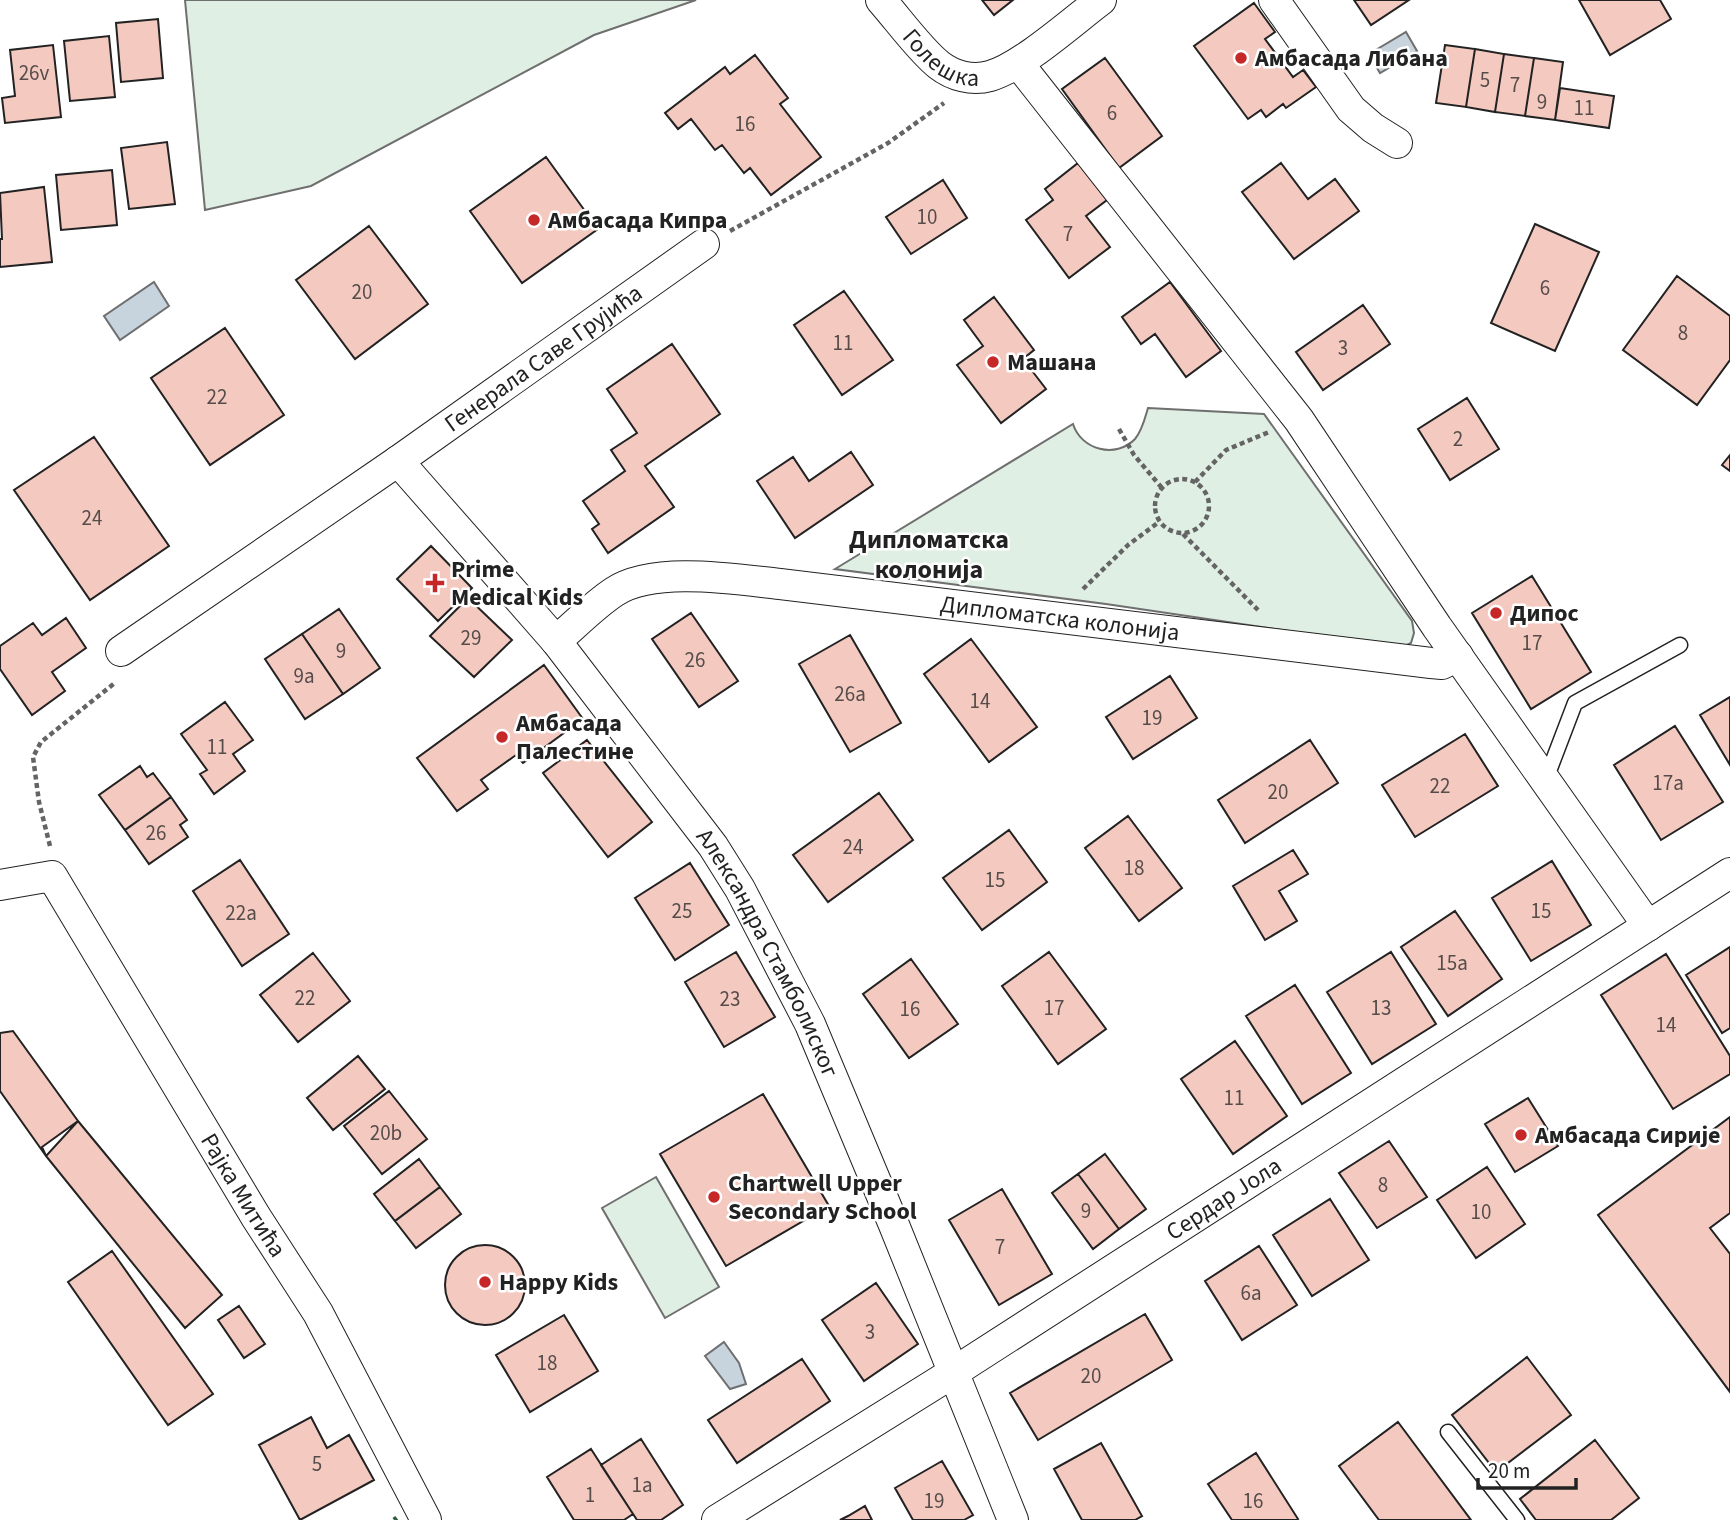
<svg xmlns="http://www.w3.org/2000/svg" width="1730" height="1520" font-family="'Source Sans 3',sans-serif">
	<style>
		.green { fill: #e0efe3; stroke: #6f6f6f; stroke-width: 2 }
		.water { fill: #c7d3dd; stroke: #6f6f6f; stroke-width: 2 }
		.building { fill: #f3c9c0; stroke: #222; stroke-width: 2 }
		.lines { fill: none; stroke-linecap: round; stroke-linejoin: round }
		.lane-casing { stroke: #222; stroke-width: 17 }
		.street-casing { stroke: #222; stroke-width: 32 }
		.path { stroke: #646464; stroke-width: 4.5; stroke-dasharray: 5 3.5; stroke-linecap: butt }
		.lane { stroke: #fff; stroke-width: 14 }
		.street { stroke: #fff; stroke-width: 30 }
		.hedge { stroke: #2f5e38; stroke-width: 5; stroke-dasharray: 3.5 5; stroke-linecap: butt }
		.poi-dot { fill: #c62828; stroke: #fff; stroke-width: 2.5 }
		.labels { text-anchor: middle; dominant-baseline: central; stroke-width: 5; stroke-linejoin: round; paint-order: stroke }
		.number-label { font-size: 21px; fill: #564c4a }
		.street-label { font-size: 24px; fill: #222; stroke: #fff }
		.poi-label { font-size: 24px; font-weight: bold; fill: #222; stroke: #fff; text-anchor: start }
		.neighbourhood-label { font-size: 26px; font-weight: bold; fill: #222; stroke: #fff }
	</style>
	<rect width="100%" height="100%" fill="#fff"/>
	<path class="green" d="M185,0h511l-102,35 -283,151 -106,24z
		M1148,408l116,6 148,207 2,12 -3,10 -8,4 -12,-1 -285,-42 -271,-35 238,-145c8,26 43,35 62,15 7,-8 10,-21 13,-31z
		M656,1177l63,110 -54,31 -63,-110z"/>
	<path class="water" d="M1406,32l11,19 -37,22 -11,-19z
		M154,282l15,24 -49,34 -16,-24z
		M724,1342l15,21 7,21 -16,5 -25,-33z"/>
	<path class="building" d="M982,0h31l-19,15z
		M1354,0h55l-38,25z
		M1579,0h81l11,19 -61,36z
		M1254,3l21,29 -10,7 28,38 10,-7 13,17 -30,21 -3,-4 -17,13 -5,-7 -13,9 -54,-73z
		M158,19l5,59 -42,4 -5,-59z
		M109,36l6,61 -45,4 -6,-60z
		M53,45l8,72 -56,6 -3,-25 13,-2 -5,-46z
		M1445,45l30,4 -9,58 -30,-4z
		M1475,49l29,5 -9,58 -29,-5z
		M1504,54l30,4 -9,58 -30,-4z
		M755,55l33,43 -8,6 41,53 -50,38 -21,-27 -6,5 -22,-28 -7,5 -24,-31 -13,10 -13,-16 60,-46 5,7z
		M1105,58l57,78 -43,32 -57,-79z
		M1534,58l29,4 -8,58 -30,-4z
		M1560,88l54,8 -5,32 -54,-8z
		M167,142l8,62 -46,5 -8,-61z
		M546,157l52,72 -76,54 -52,-72z
		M1078,163l29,37 -21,16 24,31 -41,31 -43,-58 27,-20 -8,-11z
		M1281,163l27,36 27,-20 24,32 -65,48 -52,-67z
		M112,170l5,55 -56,5 -5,-55z
		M943,180l24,38 -56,36 -25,-37z
		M44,187l8,75 -52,5v-28h2l-2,-46z
		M1535,224l64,28 -44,99 -64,-28z
		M369,226l59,78 -73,55 -59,-79z
		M1677,276l53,40v44l-33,45 -74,-55z
		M1170,282l51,69 -35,26 -31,-43 -14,10 -19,-27z
		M844,291l49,69 -51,35 -48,-70z
		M994,297l40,53 -11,9 23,30 -45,34 -44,-58 26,-19 -19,-26z
		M1363,305l27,39 -67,46 -27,-38z
		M225,328l59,87 -74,50 -59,-87z
		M672,344l48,70 -75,52 29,41 -66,46 -16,-24 7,-5 -16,-23 42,-30 -14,-21 26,-17 -30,-44z
		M1467,398l32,51 -49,31 -32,-51z
		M94,437l75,109 -79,54 -76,-110z
		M851,452l22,33 -78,53 -38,-57 36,-24 16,24z
		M1730,455v16l-8,-6z
		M431,546l41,42 -34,33 -41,-42z
		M1532,576l59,96 -60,37 -59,-96z
		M468,598l44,42 -38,37 -44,-41z
		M339,609l41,59 -37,26 -41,-60z
		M691,613l47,68 -39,26 -47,-68z
		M66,618l20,30 -34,24 13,19 -33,24 -32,-46v-23l33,-23 9,12z
		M302,634l41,60 -38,25 -40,-60z
		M850,635l51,88 -51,29 -51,-88z
		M971,639l66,88 -48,35 -65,-88z
		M544,665l39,54 -60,44 -7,-8 -35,25 7,9 -31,22 -40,-53z
		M1170,676l27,42 -64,41 -27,-42z
		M1730,697v68l-30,-50z
		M225,702l28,38 -20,14 12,17 -31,23 -14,-20 7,-4 -26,-36z
		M1675,726l48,76 -62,38 -47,-75z
		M1465,734l33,52 -83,51 -33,-52z
		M587,740l65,82 -44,35 -65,-84z
		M1310,740l28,43 -93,60 -27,-43z
		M140,766l7,11 6,-4 18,24 -46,33 -26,-35z
		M879,793l34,47 -85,62 -35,-47z
		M171,797l16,23 -7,5 8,12 -39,27 -24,-34z
		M1128,816l54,72 -43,33 -54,-73z
		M1009,830l38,52 -65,48 -39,-52z
		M1293,850l15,24 -29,17 18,30 -32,19 -32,-54z
		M240,860l49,74 -47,32 -49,-75z
		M1552,861l39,64 -60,36 -39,-63z
		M690,863l39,62 -54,35 -40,-62z
		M1455,911l47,68 -54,37 -47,-69z
		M1730,947v81l-8,5 -36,-58z
		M736,952l39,65 -51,30 -39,-65z
		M1049,952l57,77 -48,35 -56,-78z
		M1391,952l45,72 -64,40 -45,-72z
		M313,953l37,48 -52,41 -38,-47z
		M1666,954l64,102v18l-57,35 -72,-114z
		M911,959l47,65 -49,34 -46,-64z
		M1295,985l56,88 -49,31 -56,-88z
		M13,1031l65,90 -36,26 4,9 -46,-65v-58z
		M1235,1041l52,75 -54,38 -52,-75z
		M358,1056l27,33 -52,41 -26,-32z
		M389,1091l38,48 -45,35 -38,-48z
		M763,1094l66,112 -103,60 -66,-112z
		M1528,1098l30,48 -43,26 -30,-48z
		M1730,1117v96l-20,15 20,26v138l-132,-177z
		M78,1121l144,174 -37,33 -139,-172z
		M1389,1141l38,56 -50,31 -38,-55z
		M1105,1154l41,55 -27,20 -41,-55z
		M419,1159l21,28 -45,34 -21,-27z
		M1487,1167l38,57 -49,34 -39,-58z
		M1078,1174l41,55 -26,20 -41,-56z
		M440,1187l21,27 -45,34 -21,-27z
		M1002,1189l50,85 -53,31 -50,-85z
		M1330,1199l39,61 -57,36 -39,-61z
		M445 1285a40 40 0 1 1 80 0a40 40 0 1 1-80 0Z
		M1259,1246l38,59 -55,35 -37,-59z
		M112,1251l101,143 -45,31 -100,-143z
		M876,1283l42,61 -54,37 -42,-61z
		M239,1306l26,38 -21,14 -26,-38z
		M1145,1314l27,46 -134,80 -28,-47z
		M564,1315l34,56 -68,41 -34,-57z
		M1527,1357l44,58 -75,57 -44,-57z
		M802,1359l28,42 -93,62 -29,-43z
		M311,1417l16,31 22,-13 25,45 -74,40 -41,-75z
		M1398,1422l73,98h-92l-40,-54z
		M641,1439l42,66 -22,15h-24l-36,-55z
		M1595,1440l44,58 -28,22h-75l-16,-21z
		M1101,1443l41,73 -7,4h-53l-28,-51z
		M591,1449l42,65 -9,6h-50l-27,-43z
		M1256,1453l42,66 -2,1h-64l-24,-36z
		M942,1461l31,54 -9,5h-51l-18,-32z
		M865,1506l7,14h-32l8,-4z"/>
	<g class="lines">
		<defs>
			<path id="lane" d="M1546,779l29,-76 105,-58
				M1448,1432l69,88"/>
			<g id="street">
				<path id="s1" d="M881,0c16,18 39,50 58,65 14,11 33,16 51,11 32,-9 83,-55 111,-76"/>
				<path d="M1274,0l77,109 22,19 24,15"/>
				<path d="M1018,63l281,357 138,207 211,299"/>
				<path id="s2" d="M398,461l158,180 157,205 27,43 70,135 84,201 119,295"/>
				<path id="s3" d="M556,641c19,-16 37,-35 58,-49 39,-26 120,-13 166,-8l651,79 11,1 16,-8"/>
				<path id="s4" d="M121,651l277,-190 306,-217"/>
				<path id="s5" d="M0,885l52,-9 204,341 62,96 108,207"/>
				<path id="s6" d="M717,1520l237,-148 776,-499"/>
			</g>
		</defs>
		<use href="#lane" class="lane-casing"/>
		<use href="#street" class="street-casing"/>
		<path class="path" d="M730,231l158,-88 56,-40
			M1119,429l15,26 28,33
			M1155 506a27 27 0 1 1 54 0a27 27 0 1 1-54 0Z
			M1195,482l31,-32 43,-18
			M1183,534l75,76
			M1083,589l45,-44 31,-23
			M50,846l-11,-44 -6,-45 8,-15 75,-60"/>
		<use href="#lane" class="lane"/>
		<use href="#street" class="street"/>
		<path class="hedge" d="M394,1520l4,-3 1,3"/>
	</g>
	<g class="poi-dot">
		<circle cx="1241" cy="58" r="7"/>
		<circle cx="534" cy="220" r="7"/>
		<circle cx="993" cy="362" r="7"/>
		<path d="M431.5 572.5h7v7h7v7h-7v7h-7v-7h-7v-7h7z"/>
		<circle cx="1496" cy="613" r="7"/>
		<circle cx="502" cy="737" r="7"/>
		<circle cx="1521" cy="1135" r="7"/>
		<circle cx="714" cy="1197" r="7"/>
		<circle cx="485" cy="1282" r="7"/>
	</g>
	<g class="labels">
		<g class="number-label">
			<text x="34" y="73">26v</text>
			<text x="1485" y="80">5</text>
			<text x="1515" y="85">7</text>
			<text x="1542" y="102">9</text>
			<text x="1584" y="108">11</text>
			<text x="1112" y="113">6</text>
			<text x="745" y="124">16</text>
			<text x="927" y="217">10</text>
			<text x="1068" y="234">7</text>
			<text x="1545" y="288">6</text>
			<text x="362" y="292">20</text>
			<text x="1683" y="333">8</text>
			<text x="843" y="343">11</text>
			<text x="1343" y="348">3</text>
			<text x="217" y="397">22</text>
			<text x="1458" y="439">2</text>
			<text x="92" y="518">24</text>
			<text x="471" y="638">29</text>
			<text x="1532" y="643">17</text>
			<text x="341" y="651">9</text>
			<text x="695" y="660">26</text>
			<text x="304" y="676">9a</text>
			<text x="850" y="694">26a</text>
			<text x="980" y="701">14</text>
			<text x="1152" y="718">19</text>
			<text x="217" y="747">11</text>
			<text x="1668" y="783">17a</text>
			<text x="1440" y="786">22</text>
			<text x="1278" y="792">20</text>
			<text x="156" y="833">26</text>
			<text x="853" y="847">24</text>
			<text x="1134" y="868">18</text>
			<text x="995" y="880">15</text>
			<text x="682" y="911">25</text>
			<text x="1541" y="911">15</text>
			<text x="241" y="913">22a</text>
			<text x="1452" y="963">15a</text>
			<text x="305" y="998">22</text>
			<text x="730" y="999">23</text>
			<text x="1054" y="1008">17</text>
			<text x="1381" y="1008">13</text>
			<text x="910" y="1009">16</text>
			<text x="1666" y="1025">14</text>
			<text x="1234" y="1098">11</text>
			<text x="386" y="1133">20b</text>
			<text x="1383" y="1185">8</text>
			<text x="1086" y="1211">9</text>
			<text x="1481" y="1212">10</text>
			<text x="1000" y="1247">7</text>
			<text x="1251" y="1293">6a</text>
			<text x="870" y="1332">3</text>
			<text x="547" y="1363">18</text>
			<text x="1091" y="1376">20</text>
			<text x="317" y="1464">5</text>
			<text x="642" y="1485">1a</text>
			<text x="590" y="1495">1</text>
			<text x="934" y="1501">19</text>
			<text x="1253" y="1501">16</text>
		</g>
		<g class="street-label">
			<text stroke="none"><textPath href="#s1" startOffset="86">Голешка</textPath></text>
			<text stroke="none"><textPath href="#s4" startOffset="514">Генерала Саве Грујића</textPath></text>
			<text stroke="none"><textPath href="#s3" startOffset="527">Дипломатска колонија</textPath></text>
			<text stroke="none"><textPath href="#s2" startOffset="618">Александра Стамболиског</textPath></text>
			<text stroke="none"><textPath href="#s5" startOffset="425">Рајка Митића</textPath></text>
			<text stroke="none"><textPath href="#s6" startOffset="600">Сердар Јола</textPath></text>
		</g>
		<g class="poi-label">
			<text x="1255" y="58">Амбасада Либана</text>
			<text x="548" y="220">Амбасада Кипра</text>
			<text x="1007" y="362">Машана</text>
			<text x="451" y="569">Prime<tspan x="451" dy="28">Medical Kids</tspan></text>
			<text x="1510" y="613">Дипос</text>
			<text x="516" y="723">Амбасада<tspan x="516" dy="28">Палестине</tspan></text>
			<text x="1535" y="1135">Амбасада Сирије</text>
			<text x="728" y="1183">Chartwell Upper<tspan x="728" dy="28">Secondary School</tspan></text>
			<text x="499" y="1282">Happy Kids</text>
		</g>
		<g class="neighbourhood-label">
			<text x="929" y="539">Дипломатска<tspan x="929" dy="30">колонија</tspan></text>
		</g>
	</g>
	<path d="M1478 1478v10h98v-10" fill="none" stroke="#222222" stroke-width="3.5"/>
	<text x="1488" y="1478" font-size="21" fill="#222222" stroke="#ffffff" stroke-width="5" paint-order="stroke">20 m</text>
</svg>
